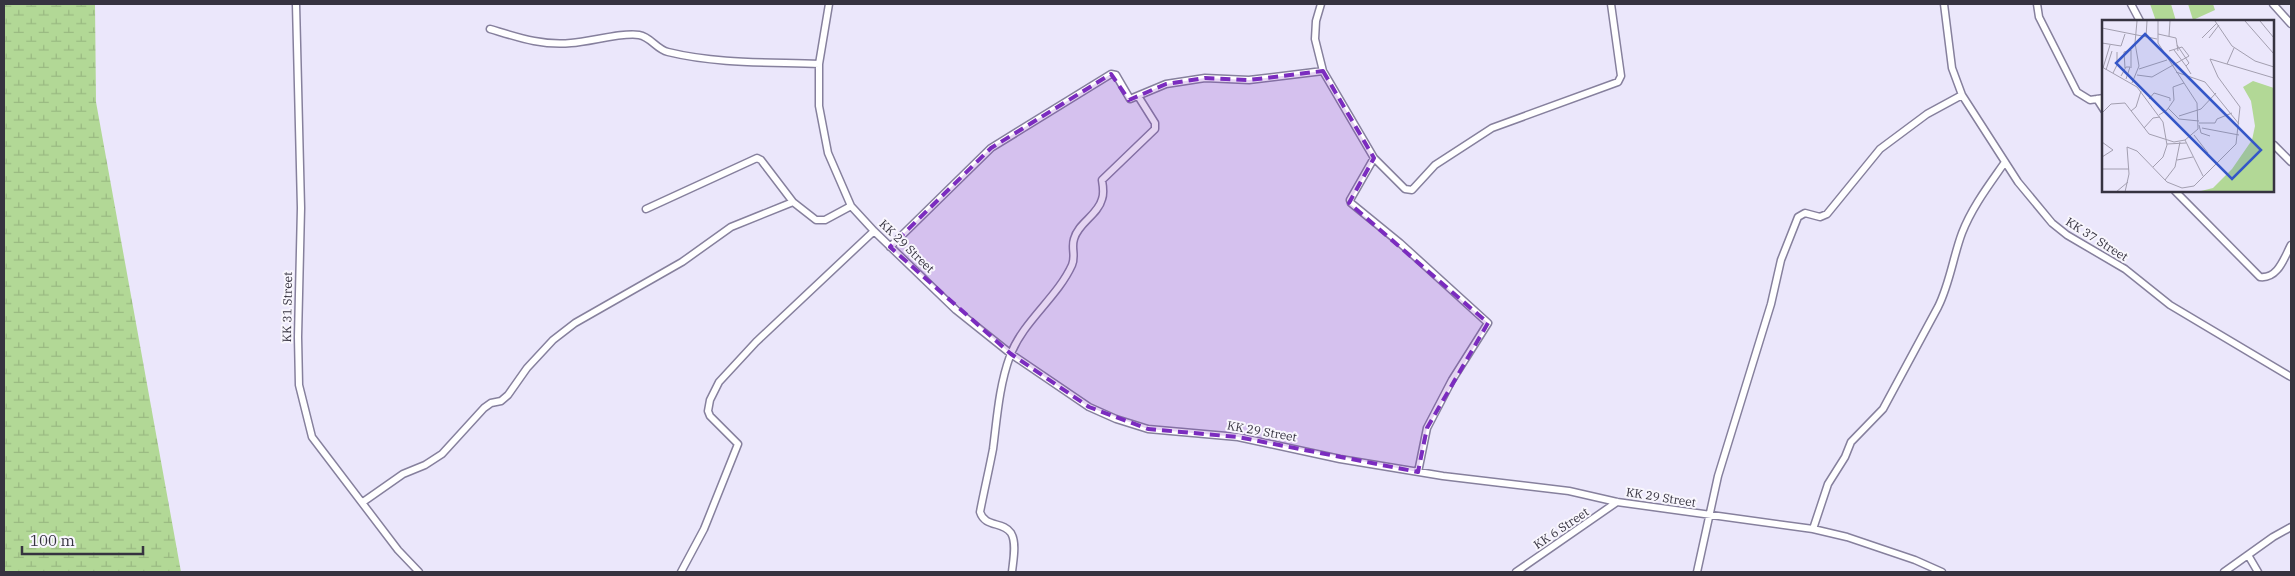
<svg xmlns="http://www.w3.org/2000/svg" width="2295" height="576" font-family="'IBM Plex Serif',serif">
	<style>
		.wetland { fill: url(#wetland-marsh) }
		.park { fill: #b2d896 }
		.lines { fill: none; stroke-linecap: round; stroke-linejoin: round }
		.minor-casing { stroke: #86809d; stroke-width: 9 }
		.minor { stroke: #fff; stroke-width: 6 }
		.marked { fill: #7b2cbf; fill-opacity: 0.2; stroke: #7b2cbf; stroke-width: 4; stroke-dasharray: 10 6; stroke-linejoin: round }
		.labels { text-anchor: middle; dominant-baseline: central; stroke-width: 4; stroke-linejoin: round; paint-order: stroke }
		.street-label { font-size: 12px; fill: #363340; stroke: #f8f6fd }
		.inset-road { fill: none; stroke: #a39fb0; stroke-width: 1 }
		.view { fill: #3557c8; fill-opacity: 0.15; stroke: #3557c8; stroke-width: 2.5 }
		.inset-edge { fill: none; stroke: #363340; stroke-width: 2.5 }
	</style>
	<defs>
		<pattern id="wetland-marsh" width="20" height="14" patternUnits="userSpaceOnUse" patternTransform="scale(1.25)"><rect width="20" height="14" fill="#b2d896"/><path d="M1 5h8M5 5V1M11 12h8M15 12V8" fill="none" stroke="#9aba82"/></pattern>
	</defs>
	<rect width="100%" height="100%" fill="#ebe7fb"/>
	<path class="wetland" d="M4,4h91l1,98 85,470h-177z"/>
	<path class="park" d="M2150,4h21l5,17h-20z
		M2188,4h25l2,6 -22,10z"/>
	<g class="lines">
		<defs>
			<path id="minor" d="M296,4l5,204 -3,129 1,48 13,52 86,113 21,22
				M829,4l-10,60v42l9,47 23,53 23,25 82,79 55,44 78,53 27,12 32,10 90,8 102,22 103,17 126,15 48,11 196,27 34,8 68,23 27,12
				M1321,4l-5,17 -1,18 8,32 51,87 31,31 7,1 23,-25 57,-37 126,-46 3,-6 -10,-72
				M1944,4l8,64 10,27 56,87 34,41 15,12 58,34 45,36 121,72
				M2037,4l2,13 38,75 13,8 14,-2
				M2131,4l9,17
				M2273,4l18,20
				M490,29c27,8 52,17 81,14 19,-1 51,-11 68,-8 12,2 17,14 29,17 49,12 101,10 151,12
				M2097,99l7,11
				M2274,145l17,17
				M1374,158l-24,42 1,3 49,40 88,80 -36,57 -25,48 -9,44
				M2175,191l85,86c18,2 24,-19 31,-32
				M646,209l111,-51 4,2 32,42 23,18h9l26,-14
				M890,247l101,-99 120,-74 5,1 14,24 36,-15 39,-6 44,2 74,-9
				M363,502l40,-28 22,-9 17,-11 42,-46 7,-5 10,-2 7,-6 19,-27 26,-28 22,-17 107,-61 49,-35 62,-25
				M1813,529l15,-45 17,-27 6,-15 32,-33 55,-102c12,-24 15,-50 24,-74 10,-26 27,-48 43,-71
				M2248,555l10,17
				M681,572l23,-43 34,-85 -28,-28 -2,-5 2,-11 9,-18 37,-40 118,-111
				M1012,572c1,-11 5,-29 -1,-39 -8,-12 -26,-5 -31,-21 4,-21 9,-42 13,-63 4,-31 6,-63 17,-93 13,-35 47,-58 62,-91 4,-9 -1,-17 2,-26 4,-16 24,-24 28,-40 2,-5 1,-13 0,-19l53,-51v-6l-17,-27
				M1516,572l101,-70
				M1697,572l21,-96 53,-172 10,-44 17,-43 7,-4 15,4 7,-3 53,-65 47,-35 35,-19
				M2224,572l49,-35 18,-10"/>
		</defs>
		<use href="#minor" class="minor-casing"/>
		<use href="#minor" class="minor"/>
	</g>
	<path class="marked" d="M1323,71l51,87 -25,45 139,120 -61,105 -9,44 -180,-35 -90,-8 -59,-22 -78,-53 -121,-107 101,-99 120,-74 18,26 37,-16 39,-6 44,2z"/>
	<g class="labels">
		<g class="street-label">
			<text transform="translate(2097 239) rotate(32)">KK 37 Street</text>
			<text transform="translate(907 246) rotate(44)">KK 29 Street</text>
			<text transform="translate(287 307) rotate(-89)">KK 31 Street</text>
			<text transform="translate(1262 431) rotate(10)">KK 29 Street</text>
			<text transform="translate(1661 497) rotate(9)">KK 29 Street</text>
			<text transform="translate(1561 528) rotate(-34)">KK 6 Street</text>
		</g>
	</g>
	<g transform="translate(2102 20)">
		<rect width="172" height="172" fill="#ebe7fb"/>
		<path d="M151,61l21,7v104h-77l16,-4 19,-19 20,-29 3,-14 -4,-25 -8,-14z" fill="#b2d896"/>
		<path class="inset-road" d="M113,1l17,25 23,15 19,6M143,1l29,33M158,1l14,17M0,8l55,11M56,14l18,4 2,13M67,16l1,-15M44,17l1,-16M100,18l15,-15M107,18l10,-13M0,23l19,3 4,-12M75,25l12,18 -3,3 5,8M72,30l12,16M125,44l7,-16M0,47l35,20 26,35 4,23 -4,12 -10,10M1,48l7,-23M23,48l-1,-16 7,-2v18M37,49l28,-9M4,50l6,-19M74,52l29,10 34,42M11,53l4,-8v-13M35,55l15,2 37,-21 -7,-9 -13,4M19,56l5,-9h4l-4,12M30,63l7,-17 -4,-23 2,-22M47,79l5,-6 16,5v3M66,88l11,11 20,2M29,91l5,-4 5,-16M0,93l9,-9 14,-1 24,31 25,8 11,-2 13,-11 -1,-26 -39,-60v-22M57,95l8,-5 7,-10 -1,-13 11,-4M77,96l22,-7 15,-16M97,103h16l2,-4 15,-6M97,105l2,8 9,3M42,108l9,-10 7,-1M100,108l37,7M92,115l14,18M83,120l18,36M0,122l11,8 -11,7M65,124l19,-1M75,140l16,-3M0,149h27M63,160l10,-13 5,-25M14,172l12,-10M23,172l4,-18 -2,-27 10,4 30,31 15,6 12,-2 42,-42 4,-37 -22,-30 -8,-18 64,19"/>
		<path class="view" d="M43,14l116,116 -29,29 -116,-116z"/>
		<rect width="172" height="172" class="inset-edge"/>
	</g>
	<rect width="2295" height="576" fill="none" stroke="#363340" stroke-width="10"/>
	<path d="M22 546v8h121v-8" fill="none" stroke="#363340" stroke-width="2.5"/>
	<text x="30" y="546" font-size="15" fill="#363340" stroke="#f8f6fd" stroke-width="4" paint-order="stroke">100 m</text>
</svg>
